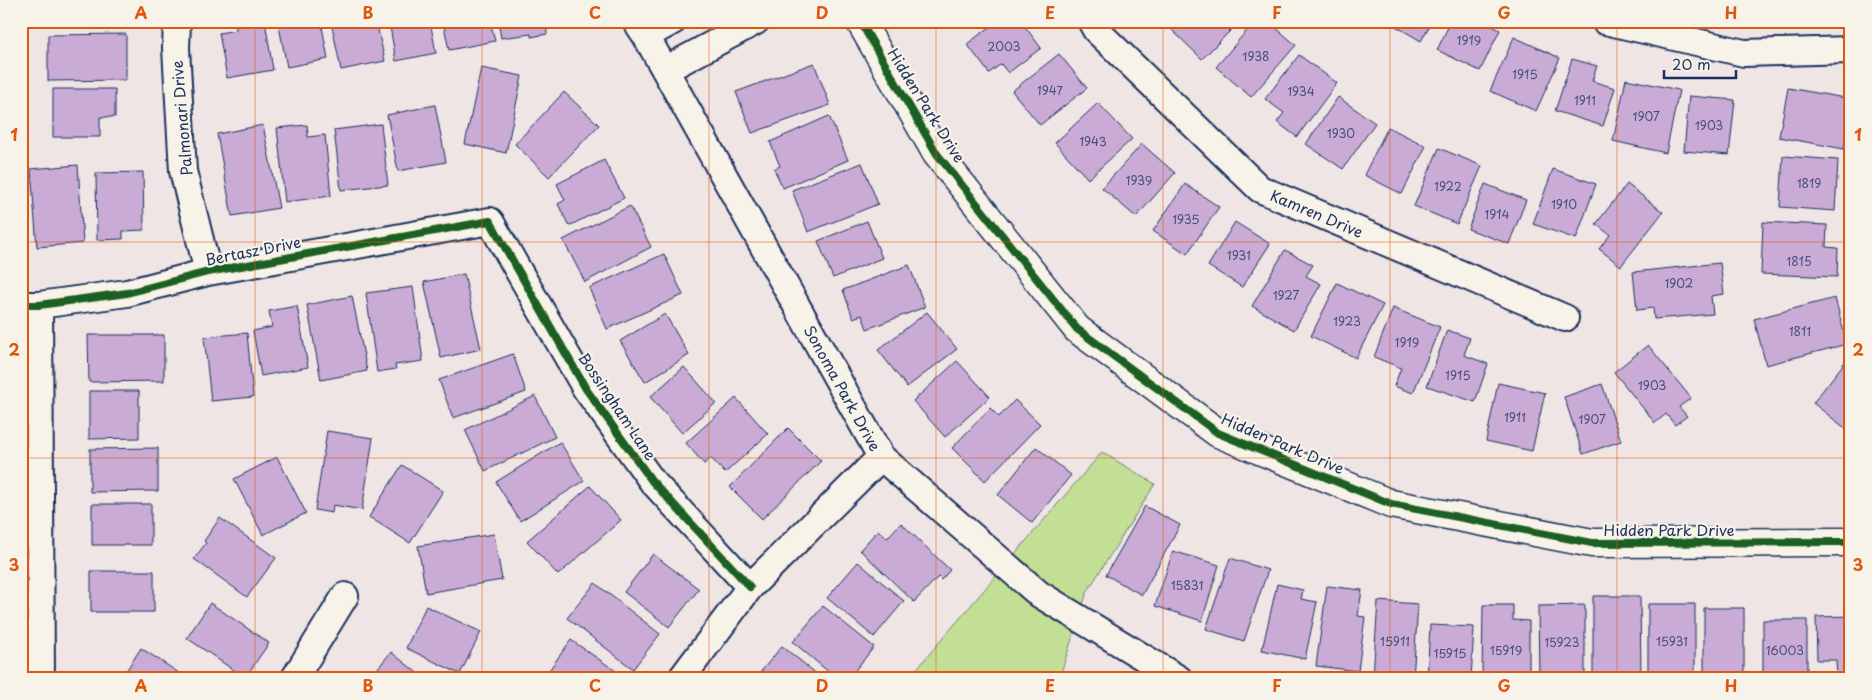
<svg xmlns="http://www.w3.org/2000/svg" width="1872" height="700" font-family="'Playpen Sans',sans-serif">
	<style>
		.green { fill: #c3de95; stroke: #6f867a }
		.building { fill: #caabd6; stroke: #1b2f5e }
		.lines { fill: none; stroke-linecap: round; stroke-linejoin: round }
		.minor-casing { stroke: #1b2f5e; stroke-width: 30 }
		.tertiary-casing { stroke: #1b2f5e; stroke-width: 31 }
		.minor { stroke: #f7f3e8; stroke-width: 26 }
		.tertiary { stroke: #f7f3e8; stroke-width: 28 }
		.cycleway-casing { stroke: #f7f3e8; stroke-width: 11 }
		.cycleway { stroke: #1b5e20; stroke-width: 8 }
		.grid { fill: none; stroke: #de5710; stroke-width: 1; stroke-opacity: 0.55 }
		.labels { text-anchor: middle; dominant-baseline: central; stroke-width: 4.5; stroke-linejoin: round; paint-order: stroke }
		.number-label { font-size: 12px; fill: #474e7c }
		.street-label { font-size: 15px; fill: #1b2f5e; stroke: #f7f3e8 }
		.neatline { fill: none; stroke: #de5710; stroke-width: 2 }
		.grid-label { font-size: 16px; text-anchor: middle; font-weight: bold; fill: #de5710 }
	</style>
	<rect width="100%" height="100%" fill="#eee5e4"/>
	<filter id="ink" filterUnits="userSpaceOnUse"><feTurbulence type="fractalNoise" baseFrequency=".02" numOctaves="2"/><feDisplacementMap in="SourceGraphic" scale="10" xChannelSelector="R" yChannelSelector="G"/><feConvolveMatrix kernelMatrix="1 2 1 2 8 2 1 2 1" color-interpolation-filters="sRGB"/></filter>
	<g filter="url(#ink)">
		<path class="green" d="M1102,452l53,32 -68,108 -28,87h-151z"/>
		<path class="building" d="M61,21h64v4l-64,-1z
			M235,21h30l8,49 -46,8 -8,-45 17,-3z
			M278,21h43l7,38 -41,8z
			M331,21h45l9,40 -44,9z
			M389,21h41l6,32 -40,8z
			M443,21h47l5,20 -46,9z
			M498,21h48l1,13 -16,3v-3l-30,4z
			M998,21h23l20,27 -33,25 -7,-9 -12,9 -22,-29z
			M1175,21h65l-38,38 -33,-32z
			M1255,21h13l28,24 -45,52 -35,-30z
			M1387,21h45l-11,20z
			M1451,21h31l18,9 -20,41 -43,-21z
			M126,34v46l-78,1v-46z
			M1514,37l46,21 -24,53 -46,-20z
			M1059,54l28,34 -47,37 -28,-34z
			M1299,55l38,28 -40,54 -20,-15 7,-9 -19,-14z
			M1572,59l25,7 -5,15 23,7 -12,38 -48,-15z
			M814,63l16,42 -78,28 -16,-41z
			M481,68l41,8 -16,77 -41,-9z
			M1626,79l53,11 -13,63 -53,-12z
			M1788,88l63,11v10l-7,40 -65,-12z
			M53,89h62v28h-15v20h-47z
			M564,92l35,33 -50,52 -34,-33z
			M1689,96l46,4 -6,55 -45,-4z
			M1338,97l37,26 -32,46 -37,-25z
			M1098,103l34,36 -44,40 -33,-36z
			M435,105l11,57 -48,9 -11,-56z
			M829,116l19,44 -65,28 -9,-19 6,-3 -10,-24z
			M381,124l7,61 -47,5 -7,-60z
			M263,125l16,83 -47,8 -15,-82z
			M307,125l1,12 17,-2 6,61 -46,6 -8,-74z
			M1388,127l38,19 -24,48 -38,-19z
			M1142,144l33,29 -39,44 -34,-29z
			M1439,148l43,18 -25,58 -43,-18z
			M1783,156l55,4 -3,51 -55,-4z
			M604,160l20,38 -55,28 -11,-22 7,-4 -8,-16z
			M862,163l16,41 -70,28 -16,-42z
			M78,165l5,78 -46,4 -6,-78z
			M1553,169l43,15 -20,55 -43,-15z
			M143,172l1,58 -21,1v8l-26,1 -1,-67z
			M1185,184l34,23 -32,47 -34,-23z
			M1485,184l41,16 -17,44 -41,-15z
			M1627,184l36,28 -42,54 -22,-17 11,-14 -14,-11z
			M630,206l21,41 -66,35 -22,-42z
			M867,221l15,37 -49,20 -15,-37z
			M1235,222l35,22 -28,43 -34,-21z
			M1763,222l64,3 -1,22 12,1 -1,29 -76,-3z
			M1285,250l28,15 -7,11 15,8 -27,46 -42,-24z
			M664,254l19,41 -76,34 -18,-41z
			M1720,263l4,31 -13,2 2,18 -59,5 -1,-11 -16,2 -4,-38z
			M909,265l16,42 -58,22 -5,-14 -9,3 -10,-28z
			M464,274l17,75 -40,9 -17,-76z
			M1337,283l46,22 -27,53 -45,-22z
			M413,287l10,74 -28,4 1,4 -19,3 -11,-79z
			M352,296l15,75 -46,9 -14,-75z
			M1835,298l12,46 -81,21 -12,-46z
			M297,306l11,61 -47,9 -8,-45 19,-4 -3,-16z
			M1393,308l47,19 -27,66 -19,-7 7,-18 -27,-11z
			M927,312l30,37 -50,38 -29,-37z
			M665,314l24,41 -44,27 -25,-41z
			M1447,330l23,8 -6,17 24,9 -13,38 -48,-16z
			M247,333l6,64 -42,4 -7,-64z
			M88,335h76v46l-75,1z
			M1648,345l43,53 -12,9 8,9 -12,9 -9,-11 -11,9 -41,-51z
			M513,354l13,38 -73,26 -14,-38z
			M1848,358l3,2 -1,72 -37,-29z
			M957,361l33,36 -45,40 -32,-36z
			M684,367l32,36 -34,30 -32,-36z
			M1498,383l47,10 -13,58 -46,-10z
			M1602,384l19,57 -38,13 -19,-57z
			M89,391h50v47l-50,1z
			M535,396l20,41 -70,34 -20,-41z
			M736,398l32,36 -43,39 -14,-15 -7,6 -18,-21z
			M1015,400l25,24 -55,57 -33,-33 38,-40 9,9z
			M788,428l33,33 -59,58 -32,-32z
			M327,431l46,7 -11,72 -29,-5 -1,8 -17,-3z
			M560,442l24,39 -64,40 -24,-39z
			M1036,447l35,28 -39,48 -34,-28z
			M158,448v43l-68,1v-43z
			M277,457l29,56 -43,22 -29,-56z
			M402,465l41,26 -33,52 -41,-26z
			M590,486l31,34 -63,55 -31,-34z
			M92,504h59v41h-59z
			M1145,506l35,19 -38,70 -36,-20z
			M220,518l56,40 -29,39 -53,-38 12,-16 -2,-2z
			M901,523l49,47 -9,10 -3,-3 -24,25 -54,-52 18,-20 9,8z
			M494,534l8,46 -76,13 -8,-47z
			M1173,551l46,14 -17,56 -47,-15z
			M653,554l46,35 -30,38 -45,-35z
			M1230,558l38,12 -24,71 -38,-12z
			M858,562l46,39 -30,36 -47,-39z
			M91,571h63v41h-63z
			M595,583l65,51 -27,35 -66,-51z
			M1277,584l26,6 -2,9 16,3 -12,57 -43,-9z
			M1327,586l35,4 -4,26 7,1 -7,54 -42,-5z
			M1593,596h47l1,83h-48z
			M1378,601l40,3 -5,75 -40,-2z
			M210,603l59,40 -24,35 -58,-40z
			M1648,604h47v75h-47z
			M1483,605h30v15l16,1v58h-47z
			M1585,605v74h-46l-1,-73z
			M426,606l55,26 -21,42 -54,-26z
			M823,606l51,41 -26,32h-11l-44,-37z
			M1704,608h40v71h-40z
			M1851,616v63h-14l-1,-19h-19l-1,-43z
			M1763,620h44v59h-44z
			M1430,625l44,2 -3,52h-44z
			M571,640l55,38 -80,1 -2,-2z
			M782,646l41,33h-68z
			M141,648l41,27 -3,4h-58z
			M391,652l34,27h-56z"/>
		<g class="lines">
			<defs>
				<path id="minor" d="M177,21l-1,27 7,123 25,101
					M636,21l10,15 235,421 158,137 140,85
					M1091,21l5,9 164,159 305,129
					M1605,21l139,32 107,-3
					M646,36l27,-15
					M665,70l91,-49
					M21,305h18l88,-12 81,-21 282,-51 96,168 66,92 98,106
					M39,305l2,374
					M294,679l51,-83
					M681,679l69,-92 131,-130"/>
				<path id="tertiary" d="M860,21l77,133 140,175 141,104 173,71 201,39 259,-1"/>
			</defs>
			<use href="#minor" class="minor-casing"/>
			<use href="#tertiary" class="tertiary-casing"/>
			<use href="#minor" class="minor"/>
			<use href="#tertiary" class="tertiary"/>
			<defs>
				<path id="cycleway" d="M860,21l77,133 140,175 141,104 173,71 201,39 259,-1
					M21,305h18l88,-12 81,-21 282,-51 96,168 66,92 98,106"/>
			</defs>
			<use href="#cycleway" class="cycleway-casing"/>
			<use href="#cycleway" class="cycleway"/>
		</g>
	</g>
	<path class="grid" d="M255,21v658M482,21v658M709,21v658M936,21v658M1163,21v658M1390,21v658M1617,21v658M21,242h1830M21,458h1830"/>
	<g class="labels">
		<g class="number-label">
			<text x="1469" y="40">1919</text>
			<text x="1004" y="46">2003</text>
			<text x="1256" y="56">1938</text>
			<text x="1525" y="74">1915</text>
			<text x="1050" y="90">1947</text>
			<text x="1301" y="91">1934</text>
			<text x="1585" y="100">1911</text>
			<text x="1646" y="116">1907</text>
			<text x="1709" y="125">1903</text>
			<text x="1341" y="133">1930</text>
			<text x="1093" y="141">1943</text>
			<text x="1139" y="180">1939</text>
			<text x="1809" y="183">1819</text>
			<text x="1448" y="186">1922</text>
			<text x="1564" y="204">1910</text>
			<text x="1497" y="214">1914</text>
			<text x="1186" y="219">1935</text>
			<text x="1239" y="255">1931</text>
			<text x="1799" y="261">1815</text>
			<text x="1679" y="283">1902</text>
			<text x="1286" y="295">1927</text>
			<text x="1347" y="321">1923</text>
			<text x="1800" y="331">1811</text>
			<text x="1407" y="342">1919</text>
			<text x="1458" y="375">1915</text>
			<text x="1652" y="385">1903</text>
			<text x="1515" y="417">1911</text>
			<text x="1592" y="419">1907</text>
			<text x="1187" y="585">15831</text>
			<text x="1395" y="641">15911</text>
			<text x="1672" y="641">15931</text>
			<text x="1562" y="642">15923</text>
			<text x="1506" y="650">15919</text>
			<text x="1785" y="650">16003</text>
			<text x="1450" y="653">15915</text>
		</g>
		<g class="street-label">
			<text transform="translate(927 105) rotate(58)">Hidden Park Drive</text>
			<text transform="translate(181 118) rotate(-95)">Palmonari Drive</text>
			<text transform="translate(1317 213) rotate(23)">Kamren Drive</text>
			<text transform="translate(253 250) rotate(-11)">Bertasz Drive</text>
			<text transform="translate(843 388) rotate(61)">Sonoma Park Drive</text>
			<text transform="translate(618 406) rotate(56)">Bossingham Lane</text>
			<text transform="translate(1283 443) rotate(23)">Hidden Park Drive</text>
			<text x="1669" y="529">Hidden Park Drive</text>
		</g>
	</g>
	<rect width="1872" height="700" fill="none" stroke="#f7f3e8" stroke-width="55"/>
	<path d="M1664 70v8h72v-8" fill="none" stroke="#1b2f5e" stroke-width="2.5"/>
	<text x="1672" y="70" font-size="15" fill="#1b2f5e" stroke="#f7f3e8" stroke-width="4" paint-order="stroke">20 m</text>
	<rect x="28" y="28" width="1816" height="644" class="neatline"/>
	<g class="grid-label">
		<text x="141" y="19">A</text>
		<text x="368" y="19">B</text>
		<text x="595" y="19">C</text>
		<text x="822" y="19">D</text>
		<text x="1050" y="19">E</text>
		<text x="1277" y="19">F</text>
		<text x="1504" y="19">G</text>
		<text x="1731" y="19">H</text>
		<text x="14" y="141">1</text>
		<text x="1858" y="141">1</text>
		<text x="14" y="356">2</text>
		<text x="1858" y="356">2</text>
		<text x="14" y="571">3</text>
		<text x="1858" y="571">3</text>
		<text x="141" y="692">A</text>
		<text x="368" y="692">B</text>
		<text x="595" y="692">C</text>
		<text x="822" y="692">D</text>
		<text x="1050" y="692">E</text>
		<text x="1277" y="692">F</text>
		<text x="1504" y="692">G</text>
		<text x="1731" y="692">H</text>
	</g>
</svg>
